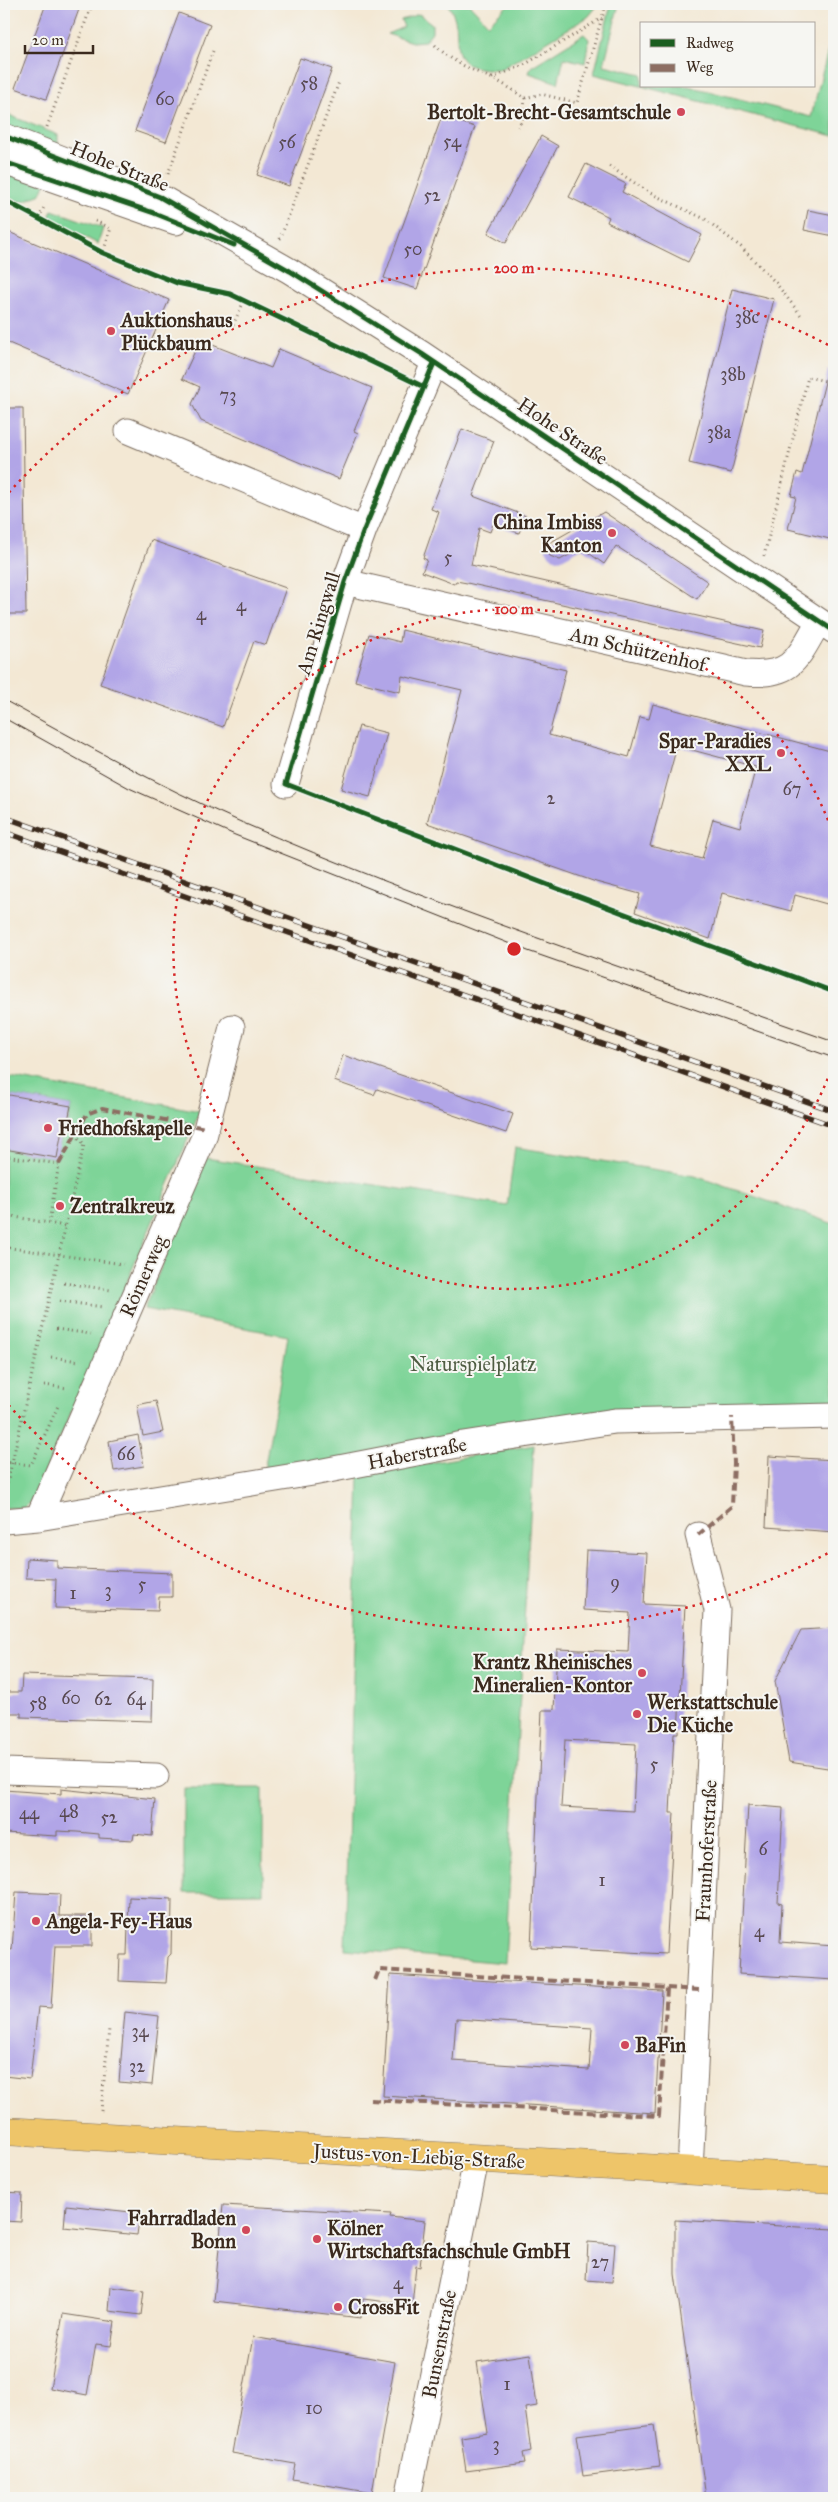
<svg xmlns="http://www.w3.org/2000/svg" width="838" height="2502" font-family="'IM FELL Great Primer',serif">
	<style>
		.green { fill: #7ed498; stroke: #5c7f5b }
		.building { fill: #b1a5e7; fill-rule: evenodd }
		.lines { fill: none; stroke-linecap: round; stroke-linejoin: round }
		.minor-casing { stroke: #7b6c5e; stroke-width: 27 }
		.major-casing { stroke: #7b6c5e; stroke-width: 29 }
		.path { stroke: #7b6c5e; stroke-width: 3; stroke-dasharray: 1 4; stroke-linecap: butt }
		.minor { stroke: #fff; stroke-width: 25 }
		.major { stroke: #eec569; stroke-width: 28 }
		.tram { stroke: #3b2a1e; stroke-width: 1 }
		.rail-casing { stroke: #3b2a1e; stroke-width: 5.5 }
		.rail { stroke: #f6f6f2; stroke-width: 4; stroke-dasharray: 11; stroke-linecap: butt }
		.quiet { stroke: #8d6e63; stroke-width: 4; stroke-dasharray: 8 4; stroke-linecap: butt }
		.cycleway-casing { stroke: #f6f6f2; stroke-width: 8 }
		.cycleway { stroke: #1b5e20; stroke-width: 5 }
		.ring { fill: none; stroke: #d62828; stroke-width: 2.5; stroke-dasharray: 2.5 5 }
		.poi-dot { fill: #d1495b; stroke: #f6f6f2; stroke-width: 2 }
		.labels { text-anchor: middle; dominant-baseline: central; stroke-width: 4; stroke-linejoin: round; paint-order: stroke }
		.number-label { font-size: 18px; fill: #584950 }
		.poi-label { font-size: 20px; font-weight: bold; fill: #3b2a1e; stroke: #f6f6f2; text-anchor: start }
		.street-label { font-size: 20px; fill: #3b2a1e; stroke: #f6f6f2 }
		.park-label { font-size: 20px; fill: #4f5d43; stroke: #f6f6f2 }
		.centre { fill: #d62828; stroke: #f6f6f2; stroke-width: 2.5 }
		.ring-label { font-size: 15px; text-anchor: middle; font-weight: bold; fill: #d62828; stroke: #f6f6f2; stroke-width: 4; stroke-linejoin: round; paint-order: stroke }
	</style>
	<rect width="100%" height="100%" fill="#f6f6f2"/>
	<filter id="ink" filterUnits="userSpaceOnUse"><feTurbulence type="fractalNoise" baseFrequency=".02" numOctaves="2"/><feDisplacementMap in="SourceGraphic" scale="10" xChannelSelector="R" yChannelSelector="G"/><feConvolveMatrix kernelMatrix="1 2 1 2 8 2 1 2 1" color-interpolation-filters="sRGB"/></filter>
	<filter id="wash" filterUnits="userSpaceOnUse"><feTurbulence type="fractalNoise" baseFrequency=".0096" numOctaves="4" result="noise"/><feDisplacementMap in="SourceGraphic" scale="20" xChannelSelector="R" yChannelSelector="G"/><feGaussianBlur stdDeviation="1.12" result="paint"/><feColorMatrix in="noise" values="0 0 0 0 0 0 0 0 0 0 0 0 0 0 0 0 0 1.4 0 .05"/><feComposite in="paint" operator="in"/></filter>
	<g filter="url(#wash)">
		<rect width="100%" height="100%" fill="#f3e8d4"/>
		<path class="green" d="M447,4h22l19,20 21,-20h90l-11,13 -87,52c-67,3 -30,-37 -54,-65z
			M611,4h8l-15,61 38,9v12h46l123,31 23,-90v109l-240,-62z
			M419,14l13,10v8l-7,9 -13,1 -25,-8 17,-7 -3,-7z
			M584,34l5,5 -4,24 -21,-5 -6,25 -29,-10 2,-6z
			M4,113l54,22v12l-54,-20z
			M4,170l41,14 -4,10 -20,8 -17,-6z
			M52,210l51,18 -5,16 -49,-26z
			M4,1076l196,35 -166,388 -10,9h-20v-359l53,9 5,-28h5l4,-24 -67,-12z
			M515,1147l180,29 139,48v184l-570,63 24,-135 -144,-27 62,-151 301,48z
			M534,1445l-29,518 -160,-14 14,-474z
			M184,1788h79v105h-79z"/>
		<g id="blocks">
			<path class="building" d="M46,4h35l-35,95 -31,-11z
				M179,13l31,12 -44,117 -31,-11z
				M300,58l32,11 -43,117 -32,-11z
				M442,116l33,11 -58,162 -33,-11z
				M541,136l17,10 -52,97 -18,-10z
				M586,164l40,20 -4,8 80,43 -14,27 -81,-40 2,-5 -40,-20z
				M808,210l26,5v21l-30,-6z
				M4,230l165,70 -41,94 -124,-53z
				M732,289l42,10 -43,174 -42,-10z
				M200,340l71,28 8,-19 93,39 -18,43 4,2 -19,46 -138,-58 -9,-17 8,-17 -18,-8z
				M828,370l6,1v169l-46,-11 8,-32 -5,-1 6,-24 5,2z
				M4,408h19l3,206h-22z
				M462,429l32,12 -21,55 53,20 -7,17 -26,-9 -3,8 -11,-4 -8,37 293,66 -4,17 -293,-65 -11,-2 -2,3 -32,-12 5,-12 -4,-2 16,-46 -8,-3z
				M604,512l104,70 -11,17 -81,-53 -12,18 -22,-16 -22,12 -10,-4 -6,-10z
				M151,540l135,48 -20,57 -12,-4 -31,86 -123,-43z
				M402,630l164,40 -17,65 80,22 11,-40 9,2 4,-15 181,48v154l-39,-11 -4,16 -69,-18 -12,46 -75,-27 5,-18 -44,-12 -169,-59 35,-133 -60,-14 -2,16 -45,-11 14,-47 31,8zM677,746l79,21 -16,60 -27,-8 -11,40 -52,-13z
				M359,726l28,7 -17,64 -29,-8z
				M343,1055l170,59 -7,19 -129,-44 -3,6 -40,-14z
				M4,1094l67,12 -5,24h-4l-5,28 -53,-9z
				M156,1401l7,31 -20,4 -6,-31z
				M138,1435l6,31 -30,5 -5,-30z
				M769,1456l65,4v72l-68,-5z
				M586,1550l61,3 -3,51 41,2 -7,127h-4l-4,80h4l-8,141 -135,-7 11,-237h12l3,-61 71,3 2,-39 -47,-3zM565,1740l71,4 -3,67 -72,-4z
				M27,1558l30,2v8l115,5v24h-13l-1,14 -103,-3 1,-29 -30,-1z
				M834,1628v141l-45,-7 -14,-81 26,-51z
				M22,1675l131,4 -1,42 -131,-4v-4h-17v-21h17z
				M61,1789l94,10 -3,37 -18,-2 -1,6 -34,-2v-4l-22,-2 -20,-1v5l-53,-3v-43l57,4z
				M748,1805l35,3 -5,95 4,1 -2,38 54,4v34l-95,-6z
				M16,1892l44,2 -1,22h33v30h-37l-4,62 -13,-1 -8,72 -26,-3v-76l3,-51 5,1z
				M129,1897l43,2 -1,55 -3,3 -2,26 -47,-2 1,-26h7z
				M390,1975l272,16 -7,122 -272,-17zM456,2019l136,9 -3,42 -136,-9z
				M125,2012l34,4 -7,69 -33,-3z
				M4,2192l18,1 -1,29 -17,-1z
				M66,2205l74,8 -3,22 -73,-8z
				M223,2205l168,9 -1,3 35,4 -5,46 -4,-1 -4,39 -49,-6 -2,19 -147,-17z
				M675,2220l159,9v269h-128l-31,-224z
				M588,2242l27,2 -3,38 -26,-2z
				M111,2287l33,4 -3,24 -32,-4z
				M63,2314l52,8 -4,24 -15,-2 -9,51 -37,-7z
				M253,2337l142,25 -23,131 -80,-14 3,-15 -63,-11z
				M530,2354l7,52 -12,2 6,43 -8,2 2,10 -59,8 -5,-34 27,-4 -11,-71z
				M654,2425l6,41 -77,10 -6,-41z"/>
		</g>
	</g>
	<g filter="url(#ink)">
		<use href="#blocks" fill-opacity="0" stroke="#7b6c5e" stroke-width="1"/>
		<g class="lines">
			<defs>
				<path id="minor" d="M4,136l156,61 130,74 132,83 412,277
					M4,162l172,60
					M128,431l236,99
					M345,582l401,91c47,4 51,-14 73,-52
					M286,784l59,-202 19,-52 70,-167
					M38,1518l166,-381 28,-110
					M4,1521l34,-3 275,-45 150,-29 152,-23 219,-5
					M4,1771l152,5
					M690,2171l27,-561 -19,-75
					M408,2498l68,-338"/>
				<path id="major" d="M4,2131l830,48"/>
			</defs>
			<use href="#minor" class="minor-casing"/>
			<use href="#major" class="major-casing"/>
			<path class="path" d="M435,45c17,17 35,24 56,33 12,5 23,13 34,20l-2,20 -5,9
				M492,78l32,-13 78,-47
				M525,98l16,-4 36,9 29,-99
				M47,127l45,-123
				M609,166l41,27 55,26 36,28 34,35 28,36
				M168,174l46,-126
				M39,218l6,-13
				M95,221l16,7 -8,25
				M280,239l59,-157
				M233,325l11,-24
				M764,556l44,-179 26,6
				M4,1156l55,8 -10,58
				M4,1215l61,11
				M4,1247l119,17
				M64,1283l47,7
				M60,1301l43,6
				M56,1329l35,5
				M51,1357l28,4
				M44,1385l23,3
				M4,1462l27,3 27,-59
				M4,1498l80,-354 -9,-10
				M101,2111l8,-82"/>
			<use href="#minor" class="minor"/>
			<use href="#major" class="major"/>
			<path class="tram" d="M4,700c78,43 155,86 237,122 193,84 395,150 593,220
				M4,718l125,70 106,47 293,116 306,107"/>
			<defs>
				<path id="rail" d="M4,817l830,294
					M4,832l830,294"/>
			</defs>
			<use href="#rail" class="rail-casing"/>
			<use href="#rail" class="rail"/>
			<path class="quiet" d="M59,1164l28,-50 15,-6 104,20
				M698,1535l34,-29 2,-43 -2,-46
				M667,1988l32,2
				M371,2100l288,16 8,-128 -288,-18 -5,13"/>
			<defs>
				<path id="cycleway" d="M4,136l156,61 130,74 132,83 412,277
					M4,162l150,51 80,32
					M4,200l99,53 74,30 53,11 194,93
					M434,363l-70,167 -19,52 -59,202 270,104 278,104"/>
			</defs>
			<use href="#cycleway" class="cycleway-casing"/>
			<use href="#cycleway" class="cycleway"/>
		</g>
	</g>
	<g class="ring">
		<path d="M833 1065A340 340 0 1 1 833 833"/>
		<path d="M834 1550A681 681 0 0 1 4 1400M4 498A681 681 0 0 1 834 348"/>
	</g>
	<g class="poi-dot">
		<circle cx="681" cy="112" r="5"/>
		<circle cx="111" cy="331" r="5"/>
		<circle cx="612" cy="533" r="5"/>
		<circle cx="781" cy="753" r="5"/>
		<circle cx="48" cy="1128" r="5"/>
		<circle cx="60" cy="1206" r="5"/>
		<circle cx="642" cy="1673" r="5"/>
		<circle cx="637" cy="1714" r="5"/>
		<circle cx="36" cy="1921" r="5"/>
		<circle cx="625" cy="2045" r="5"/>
		<circle cx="246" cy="2230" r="5"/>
		<circle cx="317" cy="2239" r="5"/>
		<circle cx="338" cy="2307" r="5"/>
	</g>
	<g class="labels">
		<g class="number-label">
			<text x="309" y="83">58</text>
			<text x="165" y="99">60</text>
			<text x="452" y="141">54</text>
			<text x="287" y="142">56</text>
			<text x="432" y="195">52</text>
			<text x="413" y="249">50</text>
			<text x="747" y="317">38c</text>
			<text x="733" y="374">38b</text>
			<text x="228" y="395">73</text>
			<text x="719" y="432">38a</text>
			<text x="448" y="557">5</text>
			<text x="241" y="605">4</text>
			<text x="201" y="614">4</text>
			<text x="792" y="789">67</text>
			<text x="551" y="798">2</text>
			<text x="126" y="1454">66</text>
			<text x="615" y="1582">9</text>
			<text x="142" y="1584">5</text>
			<text x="108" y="1590">3</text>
			<text x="73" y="1593">1</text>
			<text x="71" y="1698">60</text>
			<text x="103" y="1699">62</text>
			<text x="136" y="1699">64</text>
			<text x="38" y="1703">58</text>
			<text x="654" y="1764">5</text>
			<text x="69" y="1811">48</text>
			<text x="29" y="1813">44</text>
			<text x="109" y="1817">52</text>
			<text x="763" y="1849">6</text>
			<text x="602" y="1880">1</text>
			<text x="759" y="1931">4</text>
			<text x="140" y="2031">34</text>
			<text x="137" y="2066">32</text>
			<text x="600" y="2262">27</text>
			<text x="398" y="2283">4</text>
			<text x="507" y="2384">1</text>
			<text x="314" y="2408">10</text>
			<text x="496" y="2444">3</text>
		</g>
		<g class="poi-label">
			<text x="671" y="112" text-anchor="end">Bertolt-Brecht-Gesamtschule</text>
			<text x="121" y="320">Auktionshaus<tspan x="121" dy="23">Plückbaum</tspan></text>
			<text x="602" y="522" text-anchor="end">China Imbiss<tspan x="602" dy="23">Kanton</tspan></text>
			<text x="771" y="741" text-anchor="end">Spar-Paradies<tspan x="771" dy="23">XXL</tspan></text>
			<text x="58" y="1128">Friedhofskapelle</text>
			<text x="70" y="1206">Zentralkreuz</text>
			<text x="632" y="1662" text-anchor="end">Krantz Rheinisches<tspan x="632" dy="23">Mineralien-Kontor</tspan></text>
			<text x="647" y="1702">Werkstattschule<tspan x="647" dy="23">Die Küche</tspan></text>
			<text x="46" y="1921">Angela-Fey-Haus</text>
			<text x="635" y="2045">BaFin</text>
			<text x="236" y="2218" text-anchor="end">Fahrradladen<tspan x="236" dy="23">Bonn</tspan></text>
			<text x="327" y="2228">Kölner<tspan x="327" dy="23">Wirtschaftsfachschule GmbH</tspan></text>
			<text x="348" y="2307">CrossFit</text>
		</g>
		<g class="street-label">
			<text transform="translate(120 166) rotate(22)">Hohe Straße</text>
			<text transform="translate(563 431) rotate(34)">Hohe Straße</text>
			<text transform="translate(318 623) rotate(-73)">Am Ringwall</text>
			<text transform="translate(638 649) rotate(13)">Am Schützenhof</text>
			<text transform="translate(143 1276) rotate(-66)">Römerweg</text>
			<text transform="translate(417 1453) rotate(-11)">Haberstraße</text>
			<text transform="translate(706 1851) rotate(-87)">Fraunhoferstraße</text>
			<text transform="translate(419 2156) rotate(3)">Justus-von-Liebig-Straße</text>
			<text transform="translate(439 2344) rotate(-79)">Bunsenstraße</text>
		</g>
		<g class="park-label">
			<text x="473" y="1364">Naturspielplatz</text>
		</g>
	</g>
	<circle cx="514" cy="949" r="8" class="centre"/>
	<g class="ring-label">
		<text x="514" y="273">200 m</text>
		<text x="514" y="614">100 m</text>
	</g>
	<rect width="838" height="2502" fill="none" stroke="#f6f6f2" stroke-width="20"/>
	<rect x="640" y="22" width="175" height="65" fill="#f6f6f2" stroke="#aba49d"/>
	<rect x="650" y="39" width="25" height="8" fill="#1b5e20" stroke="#aba49d"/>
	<text x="686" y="48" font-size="15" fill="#3b2a1e">Radweg</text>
	<rect x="650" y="64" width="25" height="8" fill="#8d6e63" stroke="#aba49d"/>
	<text x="686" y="72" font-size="15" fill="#3b2a1e">Weg</text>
	<path d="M25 45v8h68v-8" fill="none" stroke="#3b2a1e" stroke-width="2.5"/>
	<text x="32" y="45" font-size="15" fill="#3b2a1e" stroke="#f6f6f2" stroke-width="4" paint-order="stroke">20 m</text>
</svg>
